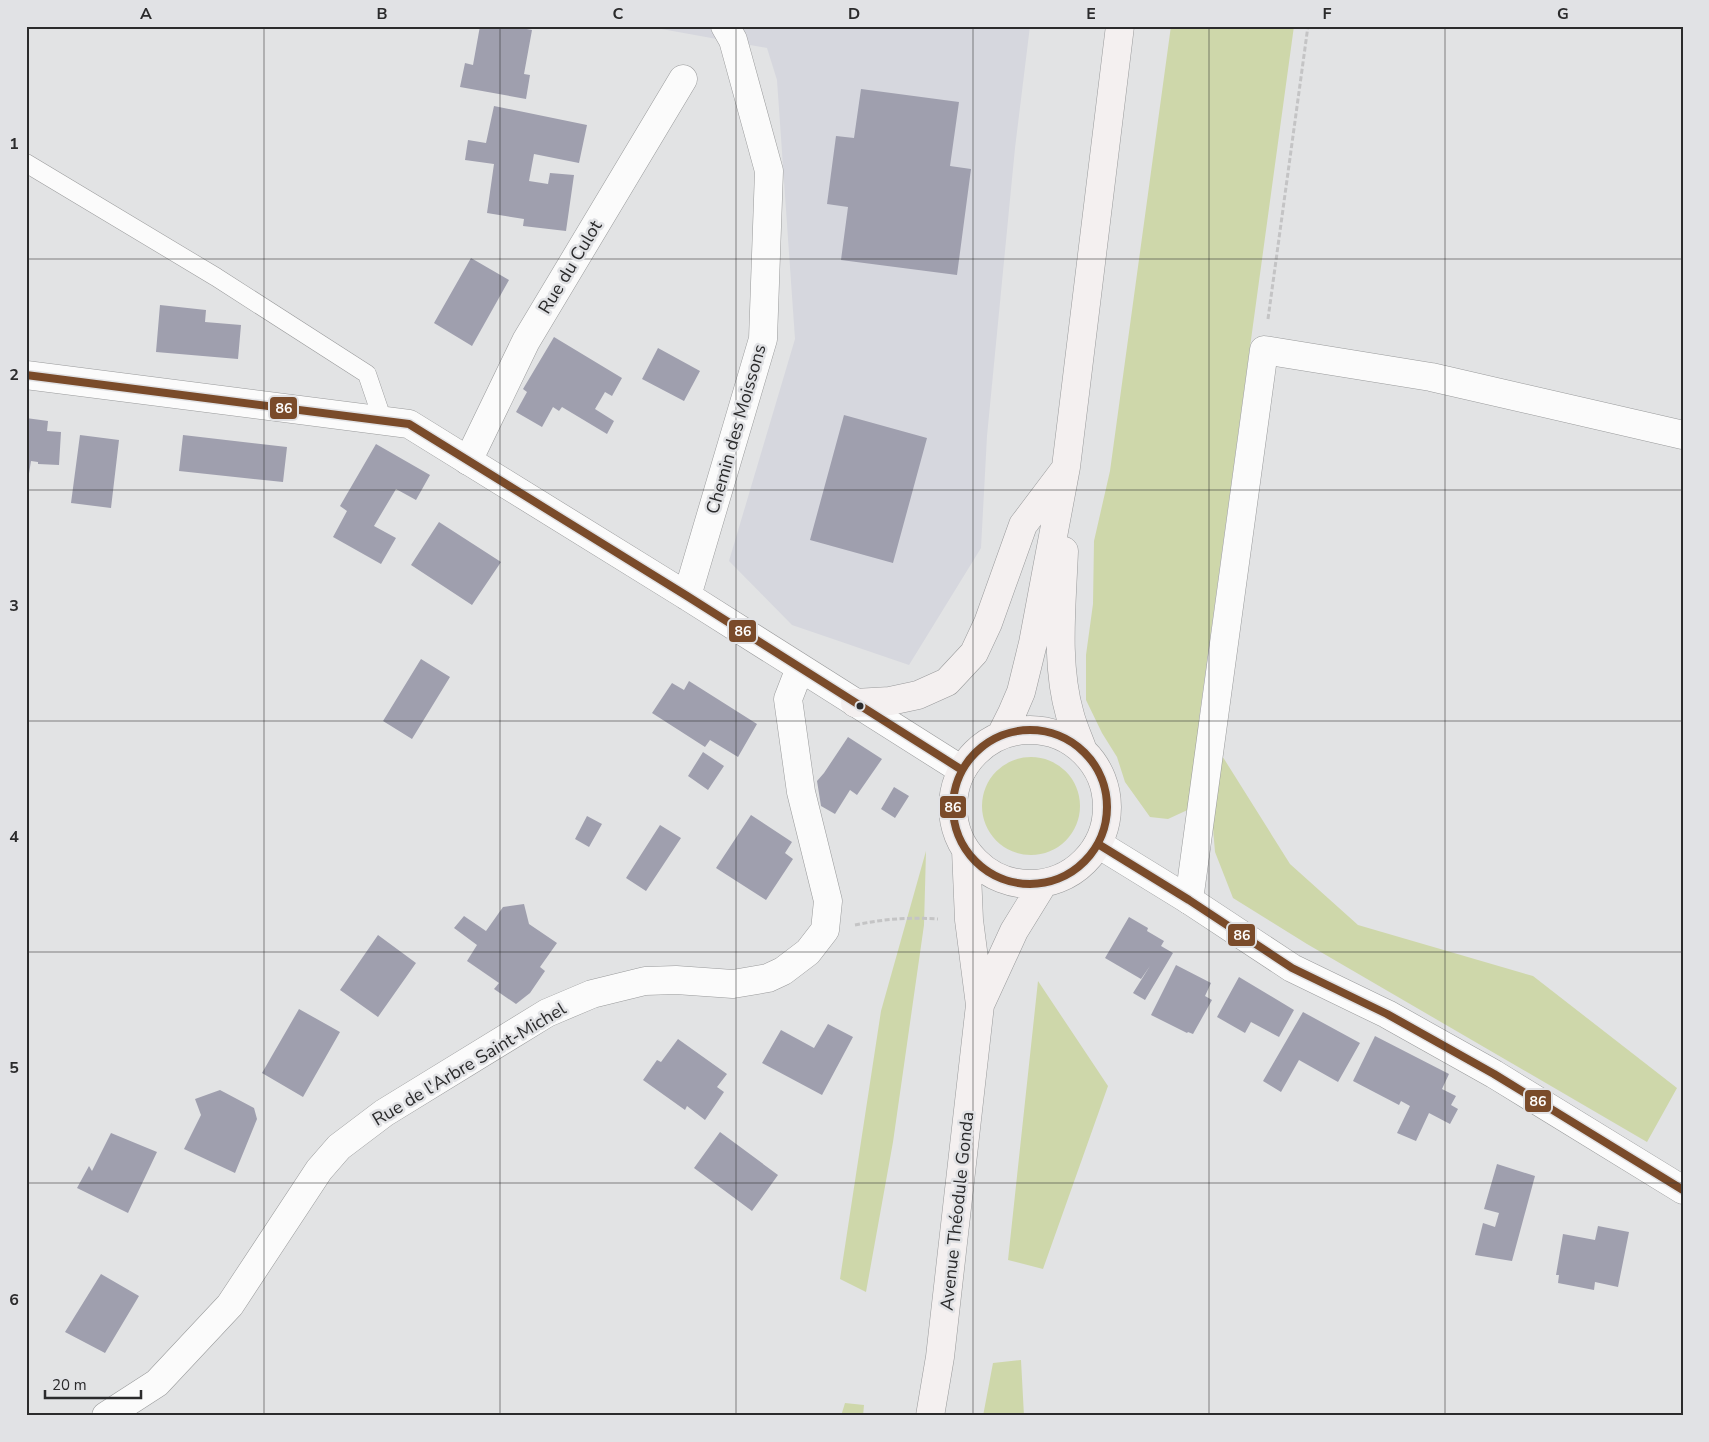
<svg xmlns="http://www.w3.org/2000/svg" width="1709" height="1442" font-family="'Nunito Sans',sans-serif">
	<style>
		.built { fill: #d6d7de }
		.green { fill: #ced7aa }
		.building { fill: #9f9fae }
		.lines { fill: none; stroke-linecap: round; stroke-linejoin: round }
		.service-casing { stroke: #999a9b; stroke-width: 19 }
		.minor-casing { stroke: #999a9b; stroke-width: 29 }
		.tertiary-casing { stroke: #999a9b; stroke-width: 29 }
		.secondary-casing { stroke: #999a9b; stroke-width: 29 }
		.path { stroke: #c4c4c5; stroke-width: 3; stroke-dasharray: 5 2.5; stroke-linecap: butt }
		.service { stroke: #fbfbfb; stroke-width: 18 }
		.minor { stroke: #fbfbfb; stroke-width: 28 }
		.tertiary { stroke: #fbfbfb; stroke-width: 28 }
		.secondary { stroke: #f4f0f0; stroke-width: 28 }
		.bus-1-casing { stroke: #e1e2e5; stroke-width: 11 }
		.bus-1 { stroke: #7a4b2a; stroke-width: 8 }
		.grid { fill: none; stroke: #2b2b2c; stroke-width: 1; stroke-opacity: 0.55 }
		.bus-dot { fill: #2b2b2c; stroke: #e1e2e5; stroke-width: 2 }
		.labels { text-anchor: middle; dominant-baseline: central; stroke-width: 5; stroke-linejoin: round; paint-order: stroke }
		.street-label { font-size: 18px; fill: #2b2b2c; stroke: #e1e2e5 }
		.line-badge { stroke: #e1e2e5; stroke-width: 2 }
		.badge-label { font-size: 14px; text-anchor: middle; font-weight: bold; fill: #fff }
		.neatline { fill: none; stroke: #2b2b2c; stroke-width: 2 }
		.grid-label { font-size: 16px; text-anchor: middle; font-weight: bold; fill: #2b2b2c }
	</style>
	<rect width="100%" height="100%" fill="#e2e3e4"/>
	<path class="built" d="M645,26h385l-15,122 -28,288 -6,112 -72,117 -117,-40 -63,-64 66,-222 -18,-259 -10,-32z"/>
	<path class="green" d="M1171,26h123l-95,693 91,145 68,61 175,51 144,112 -30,54 -340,-198 -74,-46 -18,-46 -3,-36 -18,-9 -26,12 -18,-2 -25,-35 -8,-25 -15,-24 -16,-33v-45l7,-51 1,-63 16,-70z
		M982 806a49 49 0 1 1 98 0a49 49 0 1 1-98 0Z
		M926,851l-2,74 -31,217 -27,150 -26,-13 41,-268z
		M1038,981l70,105 -65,183 -35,-9z
		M1021,1360l3,56h-41l10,-53z
		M845,1403l19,2 -1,11h-22z"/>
	<path class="building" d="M480,26h31l21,4 -8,44 6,1 -4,24 -66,-12 5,-24 8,2z
		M861,89l98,13 -9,64 21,3 -14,106 -116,-15 7,-53 -21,-3 9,-68 18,2z
		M494,106l93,19 -8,38 -45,-9 -5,27 19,3 2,-11 24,2 -8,56 -43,-5 1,-7 -37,-6 7,-49 -29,-4 3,-20 18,3z
		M471,258l38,22 -37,66 -38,-23z
		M160,305l46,5 -1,12 36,3 -3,34 -82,-7z
		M554,337l68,41 -10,18 -7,-4 -10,17 19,12 -7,13 -45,-27 -3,4 -6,-4 -11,20 -26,-15 11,-20 -4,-3z
		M658,348l42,23 -16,30 -42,-22z
		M844,415l83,23 -34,125 -83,-23z
		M26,418l22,3 -1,10 14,1 -2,33 -21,-1v-2l-7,-1 -4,25z
		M80,435l39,5 -8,68 -40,-5z
		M183,435l104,12 -4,35 -104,-11z
		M376,444l54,31 -14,25 -20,-11 -22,37 22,12 -15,26 -48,-27 14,-26 -7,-5z
		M439,522l62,40 -29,43 -61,-40z
		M421,659l29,18 -38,62 -29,-18z
		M689,681l68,43 -19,33 -28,-17 -5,7 -53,-34 20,-30 12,7z
		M848,737l34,22 -25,36 -7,-5 -15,24 -14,-8 -4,-25 7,-8z
		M703,752l21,14 -16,24 -20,-14z
		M894,787l15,9 -14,22 -14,-9z
		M751,815l41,27 -7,11 8,6 -27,41 -50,-32z
		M587,816l15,8 -13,23 -14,-8z
		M660,825l21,13 -35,53 -20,-13z
		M524,904l5,20 28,19 -17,24 5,4 -15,22 -14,11 -22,-15 5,-6 -32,-22 10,-16 -23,-17 10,-12 22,15 17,-24z
		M1129,917l19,11 -1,3 17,10 -3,5 12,7 -28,47 -12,-7 17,-27 -9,13 -36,-21z
		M378,935l38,28 -38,54 -38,-27z
		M1176,965l35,18 -6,13 7,4 -19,34 -5,-2 -1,1 -36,-18z
		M1239,977l55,33 -15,27 -28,-15 -6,11 -28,-16z
		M299,1009l41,23 -37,65 -41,-24z
		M1303,1012l57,31 -22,39 -39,-22 -18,32 -18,-11z
		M828,1024l25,13 -31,58 -60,-32 19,-33 33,18z
		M1375,1036l74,38 -7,15 14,7 -5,9 7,4 -8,15 -21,-11 -13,28 -19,-8 13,-27 -9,-5 -2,4 -46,-24z
		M678,1039l49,35 -10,13 7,5 -19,28 -18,-14 -2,4 -42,-30 14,-20 4,2z
		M220,1090l34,18 3,11 -22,54 -51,-24 17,-34 -6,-16z
		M720,1132l58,43 -26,36 -58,-43z
		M111,1133l46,19 -29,61 -51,-25 12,-22 3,5z
		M1497,1164l38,12 -23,85 -37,-6 8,-32 12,4 4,-14 -15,-4z
		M1598,1226l31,6 -11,55 -23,-5 -1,8 -36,-7 1,-8h-3l7,-41 32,6z
		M101,1274l38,22 -34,57 -40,-21z"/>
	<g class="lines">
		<defs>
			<path id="service" d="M26,163l190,114 151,97 16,47"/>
			<path id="minor" d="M468,461l58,-120 157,-262
				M1189,900l75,-550 167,27 252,58"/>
			<path id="tertiary" d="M26,375l383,49 278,172 275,174
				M687,596l76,-257 6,-168 -36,-131 -8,-14
				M1098,844l91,56 103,68 95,46 107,60 189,116
				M106,1416l51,-33 73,-78 89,-135 20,-23 45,-34 163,-100 45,-19 53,-13 31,-1 57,4 35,-6 15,-7 25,-19 17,-22 3,-29 -27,-109 -13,-93 12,-31"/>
			<path id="secondary" d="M1064,551c-2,54 -9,112 6,164 3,12 9,24 13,36
				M855,703l35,-2 28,-6 29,-13 27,-29 14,-30 35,-98 40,-53
				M953 807a77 77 0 1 1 154 0a77 77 0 1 1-154 0Z
				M1001,735l11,-22 9,-21 12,-49 33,-176 54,-441
				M980,1005l34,-74 29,-47
				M930,1416l10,-59 40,-352 -11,-85 -3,-70"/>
		</defs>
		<use href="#service" class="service-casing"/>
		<use href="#minor" class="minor-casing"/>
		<use href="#tertiary" class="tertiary-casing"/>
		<use href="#secondary" class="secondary-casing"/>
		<path class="path" d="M1268,319l40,-293
			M855,925c28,-6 55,-8 83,-6"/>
		<use href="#service" class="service"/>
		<use href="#minor" class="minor"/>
		<use href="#tertiary" class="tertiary"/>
		<use href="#secondary" class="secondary"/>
		<defs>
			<path id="bus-1" d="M26,375l383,49 278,172 275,174
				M953 807a77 77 0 1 1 154 0a77 77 0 1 1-154 0Z
				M1098,844l91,56 103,68 95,46 107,60 189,116"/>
		</defs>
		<use href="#bus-1" class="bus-1-casing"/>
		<use href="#bus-1" class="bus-1"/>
	</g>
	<path class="grid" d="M264,26v1390M500,26v1390M736,26v1390M973,26v1390M1209,26v1390M1445,26v1390M26,259h1657M26,490h1657M26,721h1657M26,952h1657M26,1183h1657"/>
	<circle class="bus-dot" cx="860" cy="706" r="4.5"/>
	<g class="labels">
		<g class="street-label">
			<text transform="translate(570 267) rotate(-59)">Rue du Culot</text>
			<text transform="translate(736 429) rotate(-74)">Chemin des Moissons</text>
			<text transform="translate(469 1064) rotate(-31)">Rue de l'Arbre Saint-Michel</text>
			<text transform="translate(957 1211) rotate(-84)">Avenue Théodule Gonda</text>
		</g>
	</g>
	<g class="line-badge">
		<rect x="269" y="396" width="29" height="24" rx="5" fill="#7a4b2a"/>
		<rect x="728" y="619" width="29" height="24" rx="5" fill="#7a4b2a"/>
		<rect x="939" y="795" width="28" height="24" rx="5" fill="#7a4b2a"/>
		<rect x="1227" y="923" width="29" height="24" rx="5" fill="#7a4b2a"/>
		<rect x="1524" y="1089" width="28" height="24" rx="5" fill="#7a4b2a"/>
	</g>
	<g class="badge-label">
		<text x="284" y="413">86</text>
		<text x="743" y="636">86</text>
		<text x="953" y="812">86</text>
		<text x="1242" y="940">86</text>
		<text x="1538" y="1106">86</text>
	</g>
	<rect width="1709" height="1442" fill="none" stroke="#e1e2e5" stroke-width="55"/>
	<path d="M45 1390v8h96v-8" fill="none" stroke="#2b2b2c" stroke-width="2.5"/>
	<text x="52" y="1390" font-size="15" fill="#2b2b2c" stroke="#e1e2e5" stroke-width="4" paint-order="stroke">20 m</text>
	<rect x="28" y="28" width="1654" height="1386" class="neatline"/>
	<g class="grid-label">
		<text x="146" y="19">A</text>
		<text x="382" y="19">B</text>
		<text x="618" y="19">C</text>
		<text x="854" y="19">D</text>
		<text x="1091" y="19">E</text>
		<text x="1327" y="19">F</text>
		<text x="1563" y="19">G</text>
		<text x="14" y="149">1</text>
		<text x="14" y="380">2</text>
		<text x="14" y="611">3</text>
		<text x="14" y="842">4</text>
		<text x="14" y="1073">5</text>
		<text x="14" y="1305">6</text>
	</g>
</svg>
